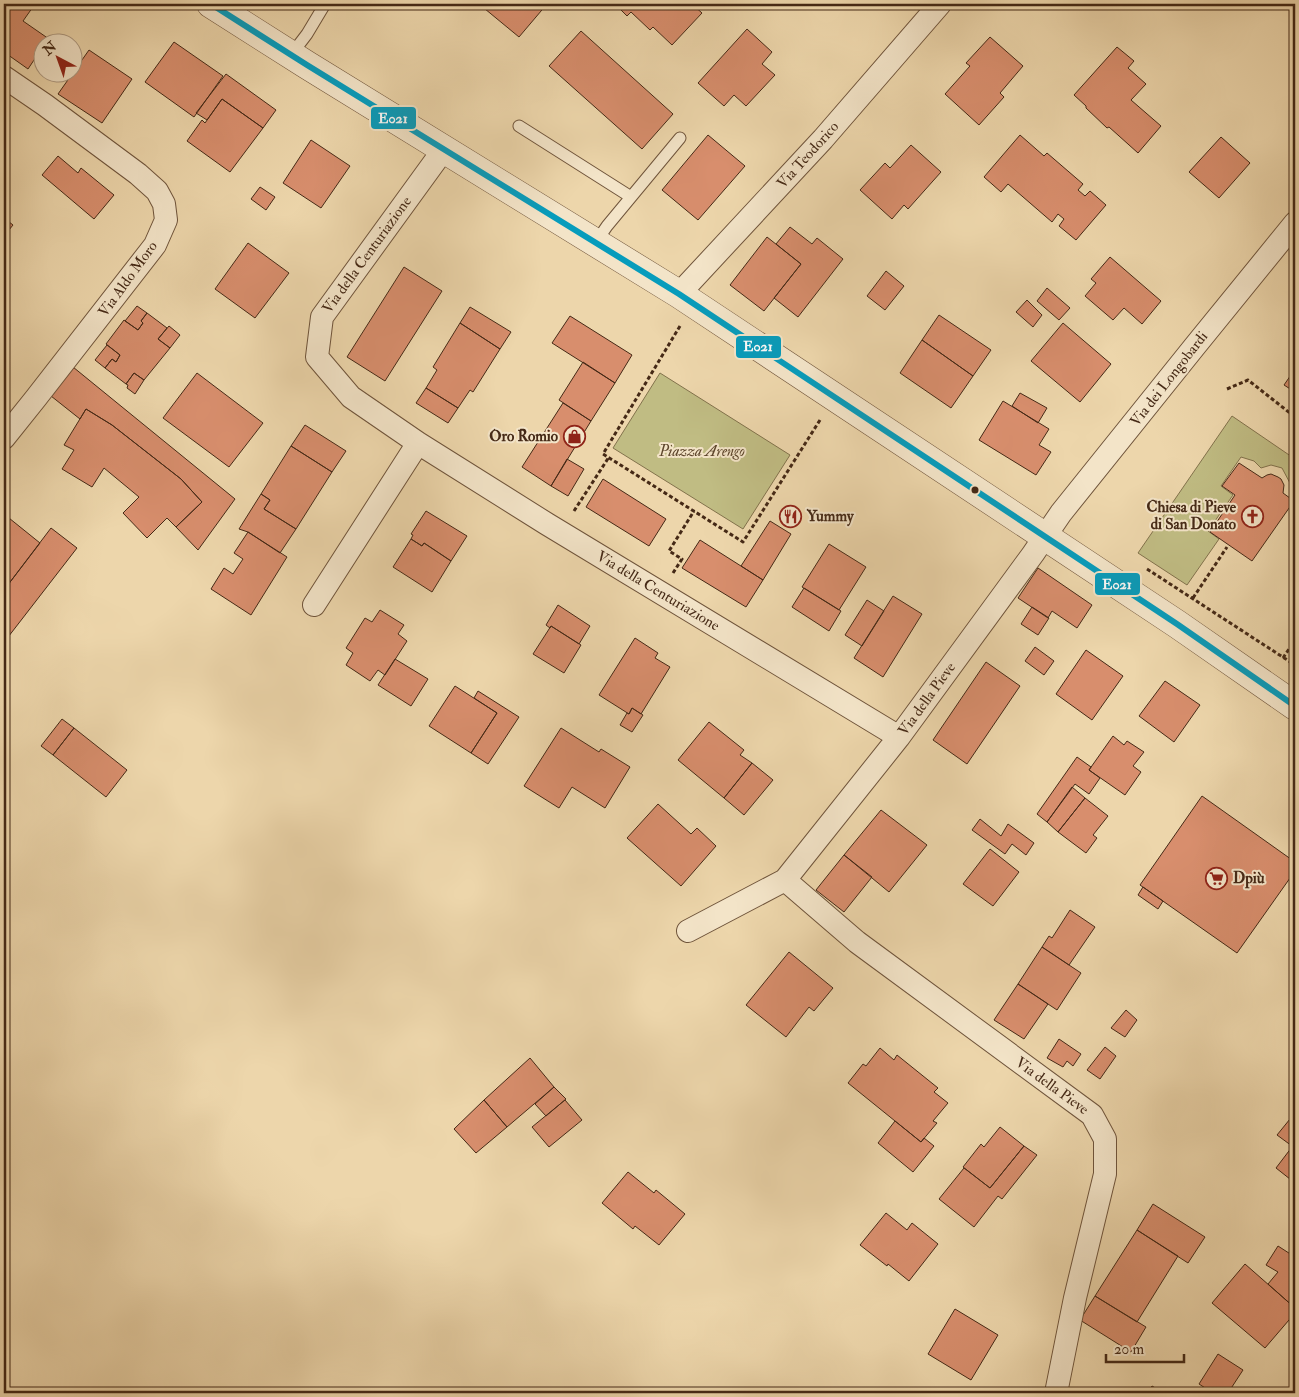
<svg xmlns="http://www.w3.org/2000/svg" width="1299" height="1397" font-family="'IM FELL Double Pica',serif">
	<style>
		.green { fill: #c0bc83; stroke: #82724c }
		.building { fill: #d88e6d; stroke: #452916 }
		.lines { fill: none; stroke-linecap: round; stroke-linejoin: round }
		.service-casing { stroke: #6f543b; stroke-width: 13 }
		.minor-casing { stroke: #6f543b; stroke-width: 24 }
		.tertiary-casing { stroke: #6f543b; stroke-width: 29 }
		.path { stroke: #452916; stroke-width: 3; stroke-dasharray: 4 2.5; stroke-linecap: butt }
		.service { stroke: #f3e4c8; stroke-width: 11 }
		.minor { stroke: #f3e4c8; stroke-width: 22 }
		.tertiary { stroke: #f3e4c8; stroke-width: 28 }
		.bus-1-casing { stroke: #f3e4c8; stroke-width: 10 }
		.bus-1 { stroke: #079cbc; stroke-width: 6 }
		.bus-dot { fill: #452916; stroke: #f3e4c8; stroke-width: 2 }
		.labels { text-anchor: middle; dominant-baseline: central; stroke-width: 4; stroke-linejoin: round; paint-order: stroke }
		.street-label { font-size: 15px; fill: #452916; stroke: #f3e4c8 }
		.poi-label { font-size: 15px; font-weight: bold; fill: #452916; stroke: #f3e4c8; text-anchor: end }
		.park-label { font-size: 15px; font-style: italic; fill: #5e462c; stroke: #f3e4c8 }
		.line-badge { stroke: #f3e4c8; stroke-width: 2 }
		.badge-label { font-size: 14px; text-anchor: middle; font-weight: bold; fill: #fff }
	</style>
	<rect width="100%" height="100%" fill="#edd6ab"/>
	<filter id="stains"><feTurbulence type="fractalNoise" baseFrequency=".004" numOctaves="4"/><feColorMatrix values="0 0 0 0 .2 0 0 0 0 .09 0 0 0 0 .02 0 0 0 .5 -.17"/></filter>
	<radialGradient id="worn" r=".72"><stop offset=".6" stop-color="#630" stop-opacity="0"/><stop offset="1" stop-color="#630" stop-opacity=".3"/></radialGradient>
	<path class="green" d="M660,373l130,82 -47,74 -130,-81z
		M1232,416l63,43v29l-4,-3 -9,-17 -11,-3 -10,3 -7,-7 -13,-4 -20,29 12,9 -25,36 11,8 -32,46 -49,-32z"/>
	<path class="building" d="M4,4h31l-12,17 26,18 -2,3h-5v6l-14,21 -24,-17z
		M479,4h68l-28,33z
		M615,4h77l10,9 -30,32 -19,-18 -3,3 -19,-18 -4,4z
		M747,29l25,23 -10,12 13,11 -29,31 -12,-11 -10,11 -26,-23z
		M581,31l92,83 -31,35 -93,-83z
		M990,37l33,29 -23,27 4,4 -25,28 -34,-31 25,-28 -4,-3z
		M174,42l49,34 -29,41 -49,-35z
		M1117,47l17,14 -6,7 18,16 -15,16 30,26 -23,27 -29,-26 -2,1 -21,-20v-2l-12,-11z
		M89,50l43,29 -30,44 -44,-29z
		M226,74l50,36 -13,18 -41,-29 -15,21 -11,-7z
		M222,99l41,29 -33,44 -43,-31 15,-21 3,3z
		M708,135l37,31 -47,54 -36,-30z
		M1020,135l24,21 3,-3 36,31 -5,6 7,6 5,-5 16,14 -30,35 -17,-14 5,-7 -6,-5 -6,8 -44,-38 -7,8 -17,-15z
		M1221,137l29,26 -31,35 -30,-26z
		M311,140l39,26 -29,42 -38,-25z
		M911,145l30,27 -33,37 -4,-4 -12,14 -32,-29 25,-27 5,5z
		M58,156l20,17 3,-5 33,27 -20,24 -52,-44z
		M260,187l15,10 -9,13 -15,-11z
		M4,218l9,7 -9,11z
		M790,227l22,17 5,-6 26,21 -45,58 -24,-19 27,-34 -25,-20z
		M767,237l34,27 -37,47 -34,-26z
		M248,243l41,30 -34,45 -40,-29z
		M1110,257l51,44 -19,23 -18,-16 -11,12 -28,-24 11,-13 -5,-4z
		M404,267l38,24 -57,90 -38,-24z
		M886,271l18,15 -19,24 -18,-14z
		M1047,288l23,20 -11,12 -22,-19z
		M1027,300l15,15 -9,12 -17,-15z
		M137,306l10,7 -6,8 2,2 -5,7 -13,-9z
		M470,307l41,25 -11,17 -40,-26z
		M147,313l20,15 -9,11 12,9 -26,32 -10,-7 -8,11 -21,-16 7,-9 4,3 4,-7 -14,-11 18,-24 14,10 5,-7 -2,-2z
		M939,315l52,35 -18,26 -51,-36z
		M570,316l62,39 -17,28 -63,-40z
		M460,323l40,26 -27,43 -3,-2 -12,18 -32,-20 11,-18 -4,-3z
		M1063,323l48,41 -31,38 -49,-41z
		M169,326l11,9 -10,13 -12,-9z
		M922,340l51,36 -22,32 -51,-35z
		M107,345l13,10 -4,7 -4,-3 -7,9 -10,-8z
		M583,362l32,21 -24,38 -32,-21z
		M73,367l162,132 -37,51 -22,-23 26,-25 -21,-23 -69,-54 -26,-16 -6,10 -29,-23z
		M1295,369v23l-11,-7z
		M134,373l10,7 -9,14 -8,-6 1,-3 -2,-1z
		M197,373l66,50 -34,44 -66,-49z
		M426,388l32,20 -10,15 -32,-20z
		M1020,393l27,15 -9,15 -26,-17z
		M1003,401l46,28 -10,16 12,7 -15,23 -57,-35z
		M563,403l28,18 -40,65 -29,-19z
		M86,409l26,16 69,54 21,23 -26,25 -9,-9 -20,20 -24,-25 16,-16 -35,-29 -12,19 -30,-18 12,-19 -10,-5z
		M305,425l41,26 -14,21 -41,-26z
		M291,446l41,26 -36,57 -32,-20 6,-9 -9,-6z
		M567,459l17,10 -16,27 -17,-10z
		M1239,463l23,15 5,-3 4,-1 7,3 3,2 3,6 -1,8 11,8 -42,60 -42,-29 25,-37 -13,-9z
		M603,479l63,40 -17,27 -63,-39z
		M261,494l9,6 -6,9 32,20 -16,24 -32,-21 -9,-3z
		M426,511l41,25 -16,25 -27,-18 -2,3 -11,-7 2,-4 -2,-1z
		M4,514l36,29 -36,47v-47l2,-3 -2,-1z
		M770,521l21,13 -28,46 -22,-14z
		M51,528l26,20 -72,93h-1v-51z
		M248,532l39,25 -36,58 -40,-26 13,-21 9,6 10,-15 -9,-6z
		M411,539l11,7 2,-3 27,18 -19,31 -39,-25z
		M700,540l63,40 -17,27 -64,-39z
		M829,544l37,23 -27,43 -37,-23z
		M1038,568l54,37 -15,23 -25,-17 -4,7 -30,-20z
		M804,588l37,23 -12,20 -37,-24z
		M893,596l29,18 -39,63 -29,-19z
		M867,600l17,11 -22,35 -17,-11z
		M558,605l32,21 -11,18 -28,-18 -1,2 -4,-3z
		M1032,607l17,11 -11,17 -17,-11z
		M380,610l24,15 -6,9 9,7 -22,34 -7,-5 -8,11 -24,-16 7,-12 -7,-5 19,-30 7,4z
		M551,626l30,19 -17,28 -31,-19z
		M635,638l23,15 -3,5 15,9 -29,47 -9,-6 -3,6 -30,-19z
		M1035,647l19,14 -10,14 -19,-14z
		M1086,650l37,26 -31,44 -36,-26z
		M395,659l33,20 -17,27 -33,-21z
		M986,662l34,24 -53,78 -34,-24z
		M1165,681l35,24 -26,37 -35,-26z
		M455,686l42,27 -26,40 -42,-27z
		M478,691l41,26 -31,47 -17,-11 26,-40 -23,-15z
		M632,708l11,7 -11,17 -12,-7 7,-12 2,1z
		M62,719l12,9 -21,27 -12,-9z
		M709,722l35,28 -4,5 12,8 -28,35 -46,-38z
		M74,728l53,42 -21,27 -53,-42z
		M561,728l38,24 2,-3 29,18 -25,41 -33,-21 -13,21 -35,-22z
		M1113,736l11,9 3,-4 17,11 -11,14 8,6 -16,23 -36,-25z
		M1077,757l14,10 -2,3 11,8 -11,16 -14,-10 -28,38 -10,-8z
		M752,763l21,17 -29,35 -20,-17z
		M1072,787l13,11 -27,34 -11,-10z
		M1202,796l93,66v9l-58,82 -97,-68z
		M1085,798l23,18 -15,19 4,3 -11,15 -28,-21z
		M658,804l33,30 6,-6 19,18 -35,40 -54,-48z
		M881,810l46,35 -38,47 -45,-37z
		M980,819l21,17 7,-12 26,19 -8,12 -14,-11 -7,10 -33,-24z
		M990,849l29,23 -26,34 -30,-22z
		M844,855l28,22 -28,35 -28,-22z
		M1143,887l20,14 -5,8 -20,-14z
		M1070,910l25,17 -26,38 -27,-18 7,-11 3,2z
		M1042,947l39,26 -24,37 -39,-26z
		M789,952l44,36 -19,23 -5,-4 -23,30 -40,-32z
		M1018,984l30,20 -24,35 -30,-19z
		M1126,1010l11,10 -12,17 -14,-9z
		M1059,1039l22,15 -8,12 -6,-5 -4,6 -16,-9z
		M1105,1047l11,9 -16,23 -13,-9z
		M880,1048l14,12 3,-5 41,33 -4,4 14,11 -15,18 4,2 -16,19 -73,-59 15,-19 3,2z
		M530,1058l24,29 -47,40 -23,-27z
		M554,1087l12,12 -20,17 -11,-12z
		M484,1100l23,27 -31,26 -22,-24z
		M565,1100l17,20 -33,27 -17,-20z
		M1290,1119l5,4v20l-3,3 -15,-11z
		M895,1121l26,21 3,-4 10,8 -21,26 -35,-29z
		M1000,1127l24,19 -34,42 -27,-21 18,-23 3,3z
		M1295,1143v40l-19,-15z
		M1024,1146l13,9 -35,44 -4,-3 -24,31 -35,-28 25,-31 26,20z
		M628,1172l26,21 2,-3 29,24 -26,31 -24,-19 -2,3 -31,-26z
		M1153,1204l52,33 -17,26 -51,-33z
		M886,1213l21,17 5,-7 26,21 -29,37 -21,-17 -1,2 -27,-21z
		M1137,1230l41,26 -41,66 -42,-26z
		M1278,1246l17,11v51l-27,-24 10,-12 -12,-7z
		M1245,1264l50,44v5l-30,35 -53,-45z
		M1095,1296l51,31 -15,25 -51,-32z
		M955,1309l43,26 -27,45 -43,-26z
		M1218,1354l25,16 -15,23h-15l-14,-9z
		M1152,1386l12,7h-17z"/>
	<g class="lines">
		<defs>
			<path id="service" d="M291,55l16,-21 18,-30
				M519,126l112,71
				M596,242l11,-16 73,-88"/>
			<path id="minor" d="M4,77l41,28 93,69 19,17 7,13 2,16 -11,25 -119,153 -32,40
				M444,149l-122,168 -5,40 34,40 67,46 129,81 352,213
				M679,294l144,-155 117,-135
				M314,605l104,-162
				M785,880l72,62 235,173 13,24v35l-30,124 -19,95
				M688,931l97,-51 114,-143 134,-183 28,-41 134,-167 100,-123"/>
			<path id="tertiary" d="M211,4l96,61 372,229 498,330 118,82"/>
		</defs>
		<use href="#service" class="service-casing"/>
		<use href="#minor" class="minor-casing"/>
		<use href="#tertiary" class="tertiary-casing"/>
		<path class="path" d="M680,326l-77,128 140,88 77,-122
			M1227,389l21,-9 47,37
			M574,511l35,-54
			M1147,569l148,96
			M673,573l9,-14 -13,-8 25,-40
			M1193,598l34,-51
			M1283,658l12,-18"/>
		<use href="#service" class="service"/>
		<use href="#minor" class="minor"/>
		<use href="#tertiary" class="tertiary"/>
		<defs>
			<path id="bus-1" d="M211,4l96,61 372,229 498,330 118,82"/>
		</defs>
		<use href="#bus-1" class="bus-1-casing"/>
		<use href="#bus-1" class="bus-1"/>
	</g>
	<defs>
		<symbol id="shop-ring" viewBox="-11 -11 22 22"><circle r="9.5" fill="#f3e4c8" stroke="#8f2418" stroke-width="1.5"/><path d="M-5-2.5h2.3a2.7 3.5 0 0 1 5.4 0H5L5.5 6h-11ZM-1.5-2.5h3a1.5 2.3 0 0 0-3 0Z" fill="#8f2418"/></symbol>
		<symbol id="restaurant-ring" viewBox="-11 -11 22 22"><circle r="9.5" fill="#f3e4c8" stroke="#8f2418" stroke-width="1.5"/><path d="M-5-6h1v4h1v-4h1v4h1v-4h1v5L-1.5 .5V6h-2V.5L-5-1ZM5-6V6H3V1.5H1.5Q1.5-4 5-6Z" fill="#8f2418"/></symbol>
		<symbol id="church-ring" viewBox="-11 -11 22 22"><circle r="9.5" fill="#f3e4c8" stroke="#8f2418" stroke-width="1.5"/><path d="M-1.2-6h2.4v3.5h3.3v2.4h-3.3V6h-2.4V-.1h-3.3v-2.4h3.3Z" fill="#8f2418"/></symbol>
		<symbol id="supermarket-ring" viewBox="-11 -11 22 22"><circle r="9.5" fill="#f3e4c8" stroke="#8f2418" stroke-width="1.5"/><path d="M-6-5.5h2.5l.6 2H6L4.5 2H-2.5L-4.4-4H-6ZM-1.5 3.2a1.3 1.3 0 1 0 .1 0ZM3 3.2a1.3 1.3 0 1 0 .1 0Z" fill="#8f2418"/></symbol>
	</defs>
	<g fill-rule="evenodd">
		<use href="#shop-ring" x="562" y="424" width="25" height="25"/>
		<use href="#restaurant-ring" x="778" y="504" width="25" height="25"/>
		<use href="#church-ring" x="1240" y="504" width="25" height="25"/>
		<use href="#supermarket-ring" x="1204" y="866" width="25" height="25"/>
	</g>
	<circle class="bus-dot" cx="975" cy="490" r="4.5"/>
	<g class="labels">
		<g class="street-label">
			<text transform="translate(808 155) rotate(-48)">Via Teodorico</text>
			<text transform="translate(367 255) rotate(-54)">Via della Centuriazione</text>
			<text transform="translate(128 279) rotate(-54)">Via Aldo Moro</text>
			<text transform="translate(1169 379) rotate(-52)">Via dei Longobardi</text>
			<text transform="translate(658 591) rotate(31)">Via della Centuriazione</text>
			<text transform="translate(927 699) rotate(-54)">Via della Pieve</text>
			<text transform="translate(1052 1086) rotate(36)">Via della Pieve</text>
		</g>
		<g class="poi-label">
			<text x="558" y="436">Oro Romio</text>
			<text x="1236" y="507">Chiesa di Pieve<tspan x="1236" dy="17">di San Donato</tspan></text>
			<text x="807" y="516" text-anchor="start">Yummy</text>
			<text x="1233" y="878" text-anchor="start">Dpiù</text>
		</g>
		<g class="park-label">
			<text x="702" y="451">Piazza Arengo</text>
		</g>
	</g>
	<g class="line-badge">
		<rect x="370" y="106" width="47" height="24" rx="5" fill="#079cbc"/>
		<rect x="735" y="335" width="47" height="24" rx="5" fill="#079cbc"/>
		<rect x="1094" y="572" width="47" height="24" rx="5" fill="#079cbc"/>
	</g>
	<g class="badge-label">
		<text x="393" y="123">E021</text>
		<text x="758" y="351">E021</text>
		<text x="1117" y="589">E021</text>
	</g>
	<rect width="1299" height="1397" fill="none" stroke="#edd6ab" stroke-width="20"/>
	<rect x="5" y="5" width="1289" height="1387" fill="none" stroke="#452916" stroke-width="2.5"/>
	<rect x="10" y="10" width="1279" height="1377" fill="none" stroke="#452916"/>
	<g transform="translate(58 58) rotate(319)"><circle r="24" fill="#f3e4c8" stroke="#ad9981"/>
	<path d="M0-4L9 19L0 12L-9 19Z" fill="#8f2418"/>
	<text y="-8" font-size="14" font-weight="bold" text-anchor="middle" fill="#452916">N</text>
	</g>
	<path d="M1106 1354v8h78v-8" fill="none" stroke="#452916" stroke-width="2.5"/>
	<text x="1114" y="1354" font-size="15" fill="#452916" stroke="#f3e4c8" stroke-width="4" paint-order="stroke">20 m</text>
	<rect width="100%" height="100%" filter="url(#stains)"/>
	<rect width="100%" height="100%" fill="url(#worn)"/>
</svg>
